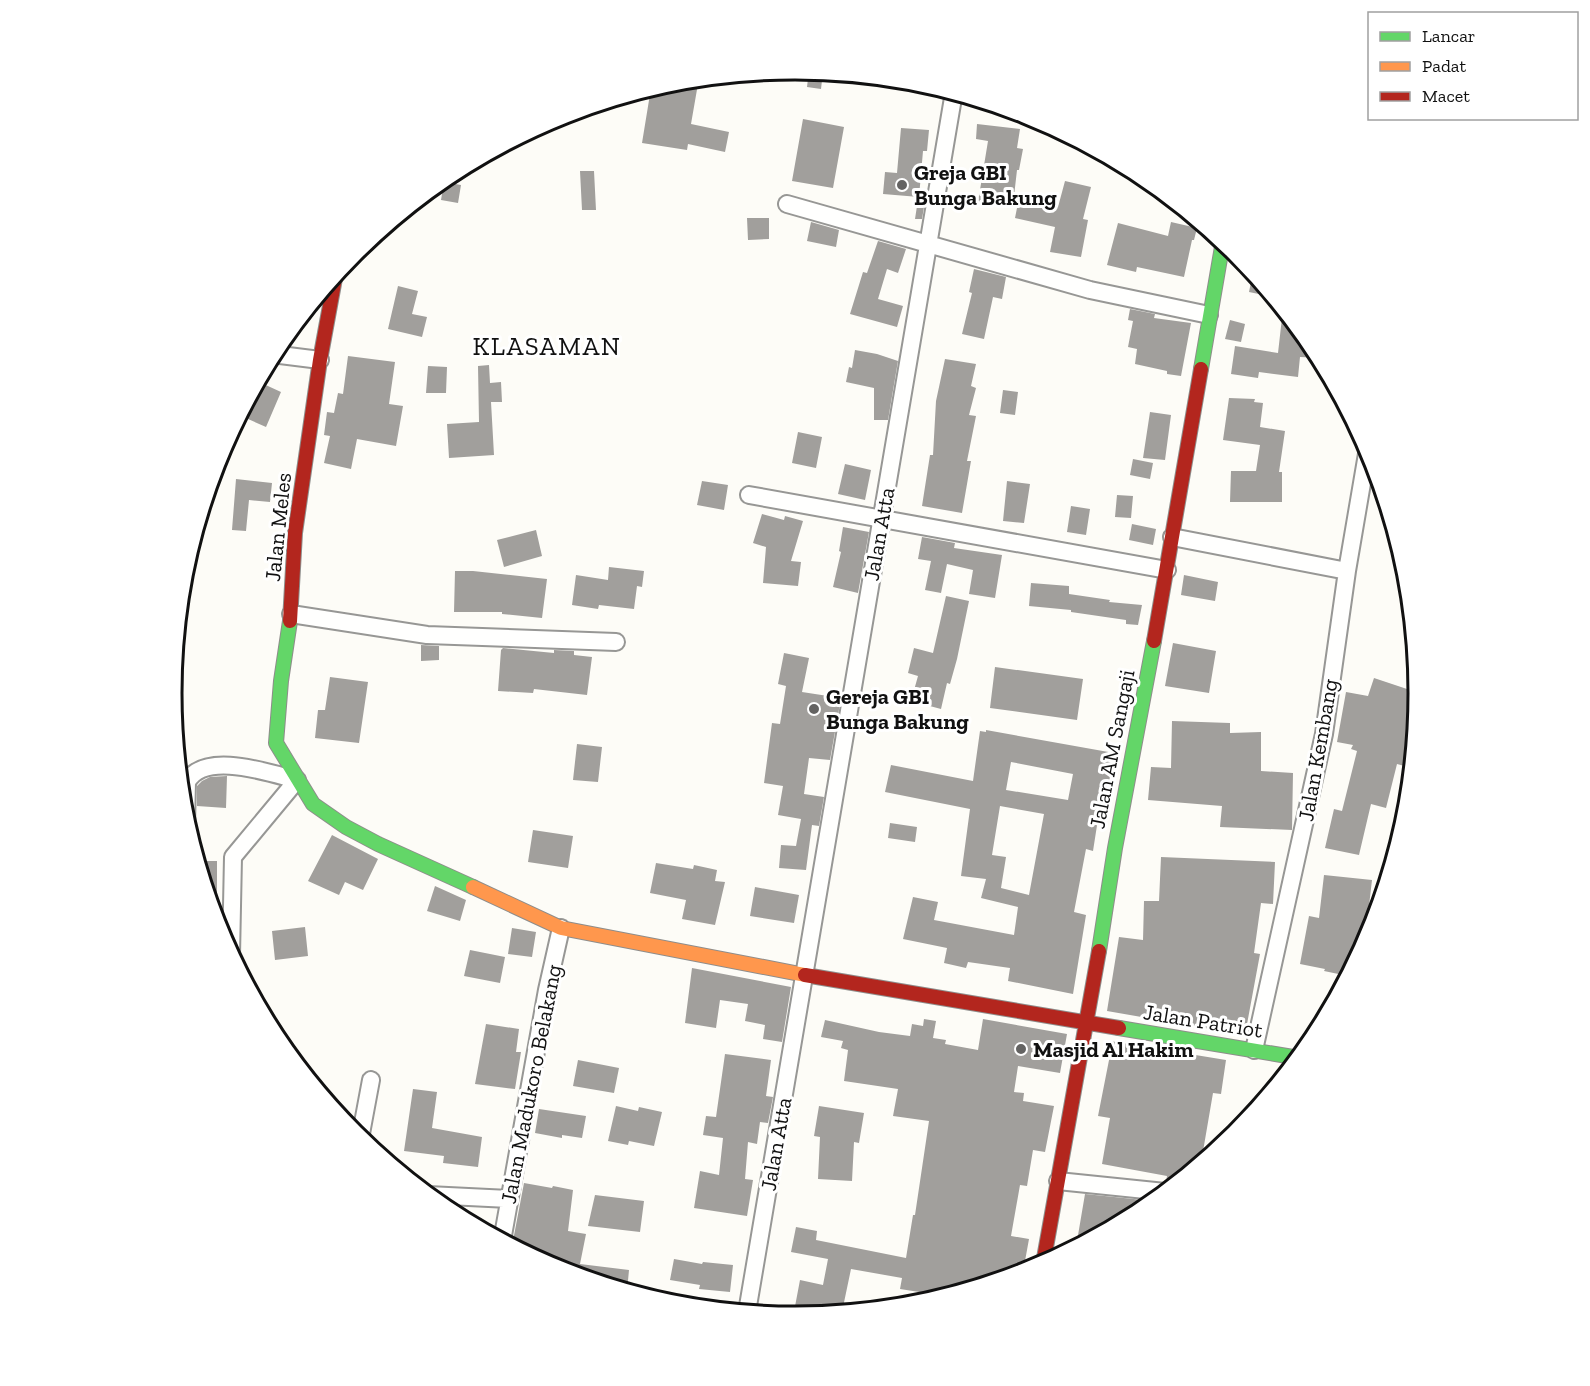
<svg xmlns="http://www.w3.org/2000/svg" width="1590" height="1386" font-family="'Zilla Slab',serif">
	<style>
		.building { fill: #a19f9c; fill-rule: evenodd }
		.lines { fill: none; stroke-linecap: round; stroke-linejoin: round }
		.street-casing { stroke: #979795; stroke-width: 20 }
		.fast-casing { stroke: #8e8d8b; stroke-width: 16 }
		.slow-casing { stroke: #8e8d8b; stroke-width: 16 }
		.jam-casing { stroke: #8e8d8b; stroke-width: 16 }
		.street { stroke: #fffffe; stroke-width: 16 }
		.fast { stroke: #63d668; stroke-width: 14 }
		.slow { stroke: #ff974d; stroke-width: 14 }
		.jam { stroke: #b3261e; stroke-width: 14 }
		.poi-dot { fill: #646362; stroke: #fff; stroke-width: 2 }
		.labels { text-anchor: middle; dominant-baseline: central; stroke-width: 6; stroke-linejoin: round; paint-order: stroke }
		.poi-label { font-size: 22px; font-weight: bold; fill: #111; stroke: #fff; text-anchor: start }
		.street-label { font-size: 22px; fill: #111; stroke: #fff }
		.quarter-label { font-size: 26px; letter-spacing: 1.5px; fill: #111; stroke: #fff }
		.rim { fill: none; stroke: #111; stroke-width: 3 }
	</style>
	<rect width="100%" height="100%" fill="#fdfcf7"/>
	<path class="building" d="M809,70l14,2 -2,17 -14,-2z
		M699,78l-8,46 38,8 -4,20 -37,-8 -1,6 -45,-7 9,-55 23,-7z
		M803,119l41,8 -11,61 -41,-7z
		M977,124l43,5 -3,19 6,1 -4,21h-2l-4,35 -35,-3 10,-61 -12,-2z
		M901,128l28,2 -2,21h-4l-4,46 -36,-3 2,-22 12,1z
		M580,171h14l2,39h-14z
		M1065,181l26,6 -8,32 5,1 -7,37 -31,-5 5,-25 -40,-9 4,-20 39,9z
		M444,182l17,3 -3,18 -17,-3z
		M917,206l7,1 -2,12h-7z
		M747,218h22v21l-21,1z
		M811,222l28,8 -3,17 -29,-6z
		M1171,222l26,6 -3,12h-2l-8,37 -47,-10 -1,5 -29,-7 11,-42 50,13z
		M878,241l28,8 -8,24 -11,-4 -9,30 25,7 -6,21 -47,-13 13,-42 4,1z
		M974,269l32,8 -4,22 -9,-2 -9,42 -22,-5 10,-41 -3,-1z
		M1253,272l10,12 10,13 -24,-5z
		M398,286l20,5 -6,23 15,3 -5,20 -34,-8z
		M1130,309l25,5 -1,4 37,5 -10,53 -14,-2v-3l-32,-7 2,-15 -9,-2 5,-26 -5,-1z
		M1283,309l31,38 6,11 -20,-1 -2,20 -39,-5 -1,6 -27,-4 4,-28 43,7z
		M1230,320l15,4 -4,18 -16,-3z
		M855,350l22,4 21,7 -10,59h-14v-32l-28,-6 3,-15 3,1z
		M348,356l47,6 -6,42 14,2 -7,40 -39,-7 -6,30 -27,-6 6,-27 -6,-1 3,-23 7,1 4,-20 5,1z
		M945,359l31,5 -5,22 5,2 -7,27 7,1 -9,45h4l-9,52 -40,-7 8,-51h3l3,-54z
		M489,365l1,18 11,-1 1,20h-11l3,53 -45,3 -2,-34 32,-2 -1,-56z
		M428,366l19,1 -1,26h-20z
		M257,381l24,11 -15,35 -27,-12z
		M1003,390l15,2 -3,23 -15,-2z
		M1229,398l26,1 -1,3 9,1 -3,24 25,4 -6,41h3v30h-52l1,-31h25l4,-26 -37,-5z
		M1150,412l21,3 -6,45 -22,-2z
		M798,432l24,5 -6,31 -24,-5z
		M1133,459l20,4 -3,16 -20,-4z
		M845,464l26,6 -6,30 -27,-6z
		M236,479l36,4 -2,19 -21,-2 -3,31 -14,-1z
		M702,481l26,4 -4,25 -27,-5z
		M1007,481l23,3 -6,39 -21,-2z
		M1117,495l16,1 -2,22 -16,-1z
		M1071,506l19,3 -4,26 -19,-3z
		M762,514l22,6 1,-4 18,5 -12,40 10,1 -3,24 -35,-3 3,-36 -13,-4z
		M1132,524l24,5 -3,16 -24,-5z
		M843,527l26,5 -11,61 -25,-6 8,-35 -2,-1z
		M536,530l6,26 -38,11 -7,-27z
		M922,537l33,6 -1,5 48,7 -7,43 -26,-4 4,-24 -26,-6 -6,29 -16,-3 6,-29 -13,-2z
		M609,567l35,4 -2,16 -5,-1 -3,23 -35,-4 -1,4 -26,-4 4,-30 32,5z
		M455,571h18l74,8 -5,39 -40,-4v-2h-48z
		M1184,575l34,7 -3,19 -34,-6z
		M1031,583l38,3v8l41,6 -1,2 33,3 -4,20 -12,-1v-4l-55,-8v-2l-42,-4z
		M946,596l23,5 -12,58 -7,25 -3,-1 -6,26 -30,-8 7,-25 -10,-3 6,-25 19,5z
		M1173,643l43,8 -7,42 -44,-7z
		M421,645l18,1v14l-18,1z
		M503,648l51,5v-3l20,1v4l18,2 -5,38 -53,-6 -1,4 -35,-2 3,-41z
		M784,653l25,5 -7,34 39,6 -11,62 -21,-2 -5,36 20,3 -5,29 -7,-1 -6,45 -27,-2 2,-23 15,1 5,-27 -23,-4 5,-29 -19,-3 8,-60 8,1 6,-38 -8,-2z
		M995,667l88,12 -6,41 -87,-12z
		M330,677l38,5 -9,61 -44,-5 3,-28h7z
		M1374,678l45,15 -7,75 -15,-4 -11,44 -15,-4 -12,51 -34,-7 9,-39 8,2 15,-60 -6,-2 2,-4 -16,-3 9,-50 22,4z
		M1172,721l58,2v10l31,-1v39l32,2 -1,57 -72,-3 2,-21 -74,-6 3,-33 20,1z
		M986,730l128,23 -6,35 -5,-1 -10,64 -7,-2 -12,63 12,3 -13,79 -65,-13 2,-13 -42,-6 -2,6 -22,-5 3,-15 -44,-9 10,-42 25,5 -4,18 80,15 4,-28 -37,-9 5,-19 -25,-3 9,-67 -85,-17 6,-27 82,16 7,-50 6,1zM1011,762l62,12 -5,26 -62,-10zM1000,806l44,8 -15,81 -28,-7 5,-31 -14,-2z
		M577,744l25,3 -4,35 -25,-2z
		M227,776l-1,32 -29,-2v-20l5,-5 8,-4z
		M890,823l27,4 -2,15 -27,-4z
		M533,830l40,6 -5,32 -40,-6z
		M332,835l46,24 -15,31 -18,-8 -6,13 -31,-14z
		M1161,857l114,5 -2,42 -12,-1 -7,50 6,1 -15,81 -138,-24 12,-74 24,3 1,-39h15z
		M197,861h20v54h-4z
		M656,863l37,6 1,-4 23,5 -2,11 10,1 -10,43 -33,-6 4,-19 -36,-7z
		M1324,875l48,5 -5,43 6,2 -25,51 -24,-5 1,-2 -25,-5 9,-48 10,2z
		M435,886l31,14 -6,21 -33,-10z
		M755,887l44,8 -5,28 -44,-7z
		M305,927l3,29 -33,4 -3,-29z
		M512,928l24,4 -4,25 -24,-3z
		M470,950l35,7 -5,26 -36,-7z
		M692,968l99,19 -9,55 -19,-3 2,-14 -20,-4 3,-17 -28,-4 -4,28 -31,-5z
		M924,1019l12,2 -3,17 13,2 -1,4 33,6 5,-31 84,15 -7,39 -42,-7 -4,26 10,1 -1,8 31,5 -9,46 -12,-2 -6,36 -7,-1 -9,51 18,3 -4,22 2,11 -82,24 -45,-7 2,-11 -51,-9 -9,43 -49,5 7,-37 23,5 5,-26 -37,-7 5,-25 21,4 -1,9 90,18 7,-43h2l14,-94 -36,-5 5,-27 -54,-8 4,-31 -7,-2 2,-7 -22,-4 4,-17 54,12 31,4 2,-12 11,2z
		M486,1024l33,5 -3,23h5l-6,37 -40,-5z
		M1110,1041l116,19 -5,34 -8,-1 -12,70 -27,22 -8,-3 1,-6 -65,-12 8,-46 -12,-2 12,-61 -2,-1z
		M725,1054l46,6 -5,36 7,1 -5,26 -8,-1 -3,22 -9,-2 -3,37 8,1 -6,36 -53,-8 6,-37 19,4 4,-37 -20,-3 3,-19 10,1z
		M578,1060l41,8 -5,25 -41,-7z
		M413,1089l24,3 -5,36 50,9 -4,30 -35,-4 1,-7 -40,-5z
		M616,1106l22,5 1,-4 23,5 -8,34 -25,-5 -1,4 -20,-4z
		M819,1106l45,7 -5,30 -5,-1 -2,39 -34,-2 2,-42 -6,-1z
		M539,1109l47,7 -4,22 -20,-3v3l-27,-5z
		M524,1183l28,5 1,-2 20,4 -5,41 18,3 -6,30 49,6 -2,21 -71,-22 -44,-23z
		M1085,1194l58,6 -3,13 -64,34z
		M595,1195l49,6 -4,31 -52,-6z
		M674,1259l28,5 1,-2 30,3 -3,27 -31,-3 1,-4 -30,-5z"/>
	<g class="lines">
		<defs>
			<path id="street" d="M787,204l303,86 119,25
				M272,354l48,6
				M749,495l418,75
				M1172,537l175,34
				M291,614l136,21 189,7
				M186,825l1,-43c17,-32 82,-9 110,-2l-64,77 -2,98
				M1254,1050l70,-316 23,-163 21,-123
				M360,1139l11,-59
				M1058,1181l107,11
				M428,1195l81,4
				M502,1241l45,-251 14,-62
				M747,1312l207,-1220"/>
			<path id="fast" d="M1201,369l22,-128
				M290,621l-9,60 -5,62 37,61 33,23 32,17 95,43
				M1099,951l16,-103 39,-207
				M1119,1028l180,30"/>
			<path id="slow" d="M473,887l88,41 244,47"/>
			<path id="jam" d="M290,621l5,-88 25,-173 16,-87
				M1154,641l47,-272
				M805,975l314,53
				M1043,1264l56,-313"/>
		</defs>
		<use href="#street" class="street-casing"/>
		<use href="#fast" class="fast-casing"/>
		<use href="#slow" class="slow-casing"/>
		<use href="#jam" class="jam-casing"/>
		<use href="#street" class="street"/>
		<use href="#fast" class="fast"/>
		<use href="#slow" class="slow"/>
		<use href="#jam" class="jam"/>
	</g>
	<g class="poi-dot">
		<circle cx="902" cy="185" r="6"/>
		<circle cx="814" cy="709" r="6"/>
		<circle cx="1021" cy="1049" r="6"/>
	</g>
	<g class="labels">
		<g class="poi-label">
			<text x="914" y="172">Greja GBI<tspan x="914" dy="25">Bunga Bakung</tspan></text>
			<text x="826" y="696">Gereja GBI<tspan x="826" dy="25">Bunga Bakung</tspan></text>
			<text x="1033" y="1049">Masjid Al Hakim</text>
		</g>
		<g class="street-label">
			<text transform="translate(278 527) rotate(-84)">Jalan Meles</text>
			<text transform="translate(879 534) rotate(-80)">Jalan Atta</text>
			<text transform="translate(1112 749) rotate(-79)">Jalan AM Sangaji</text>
			<text transform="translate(1318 750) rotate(-80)">Jalan Kembang</text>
			<text transform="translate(1203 1021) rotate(9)">Jalan Patriot</text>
			<text transform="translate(531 1084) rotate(-79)">Jalan Madukoro Belakang</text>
			<text transform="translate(776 1144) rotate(-80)">Jalan Atta</text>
		</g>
		<g class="quarter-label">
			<text x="547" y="346">KLASAMAN</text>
		</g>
	</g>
	<path d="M0 0H1590V1386H0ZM182 693a613 613 0 1 1 1226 0a613 613 0 1 1-1226 0Z" fill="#fff" fill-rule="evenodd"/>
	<path class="rim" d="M182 693a613 613 0 1 1 1226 0a613 613 0 1 1-1226 0Z"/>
	<rect x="1368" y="12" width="210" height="108" fill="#ffffff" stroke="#a0a0a0" stroke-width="1.5"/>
	<rect x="1380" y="32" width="30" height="9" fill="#63d668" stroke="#a0a0a0" stroke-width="1.5"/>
	<text x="1422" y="42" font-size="18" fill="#111111">Lancar</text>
	<rect x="1380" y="62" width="30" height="9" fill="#ff974d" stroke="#a0a0a0" stroke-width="1.5"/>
	<text x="1422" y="72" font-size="18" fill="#111111">Padat</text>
	<rect x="1380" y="92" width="30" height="9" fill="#b3261e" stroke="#a0a0a0" stroke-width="1.5"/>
	<text x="1422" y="102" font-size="18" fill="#111111">Macet</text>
</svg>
